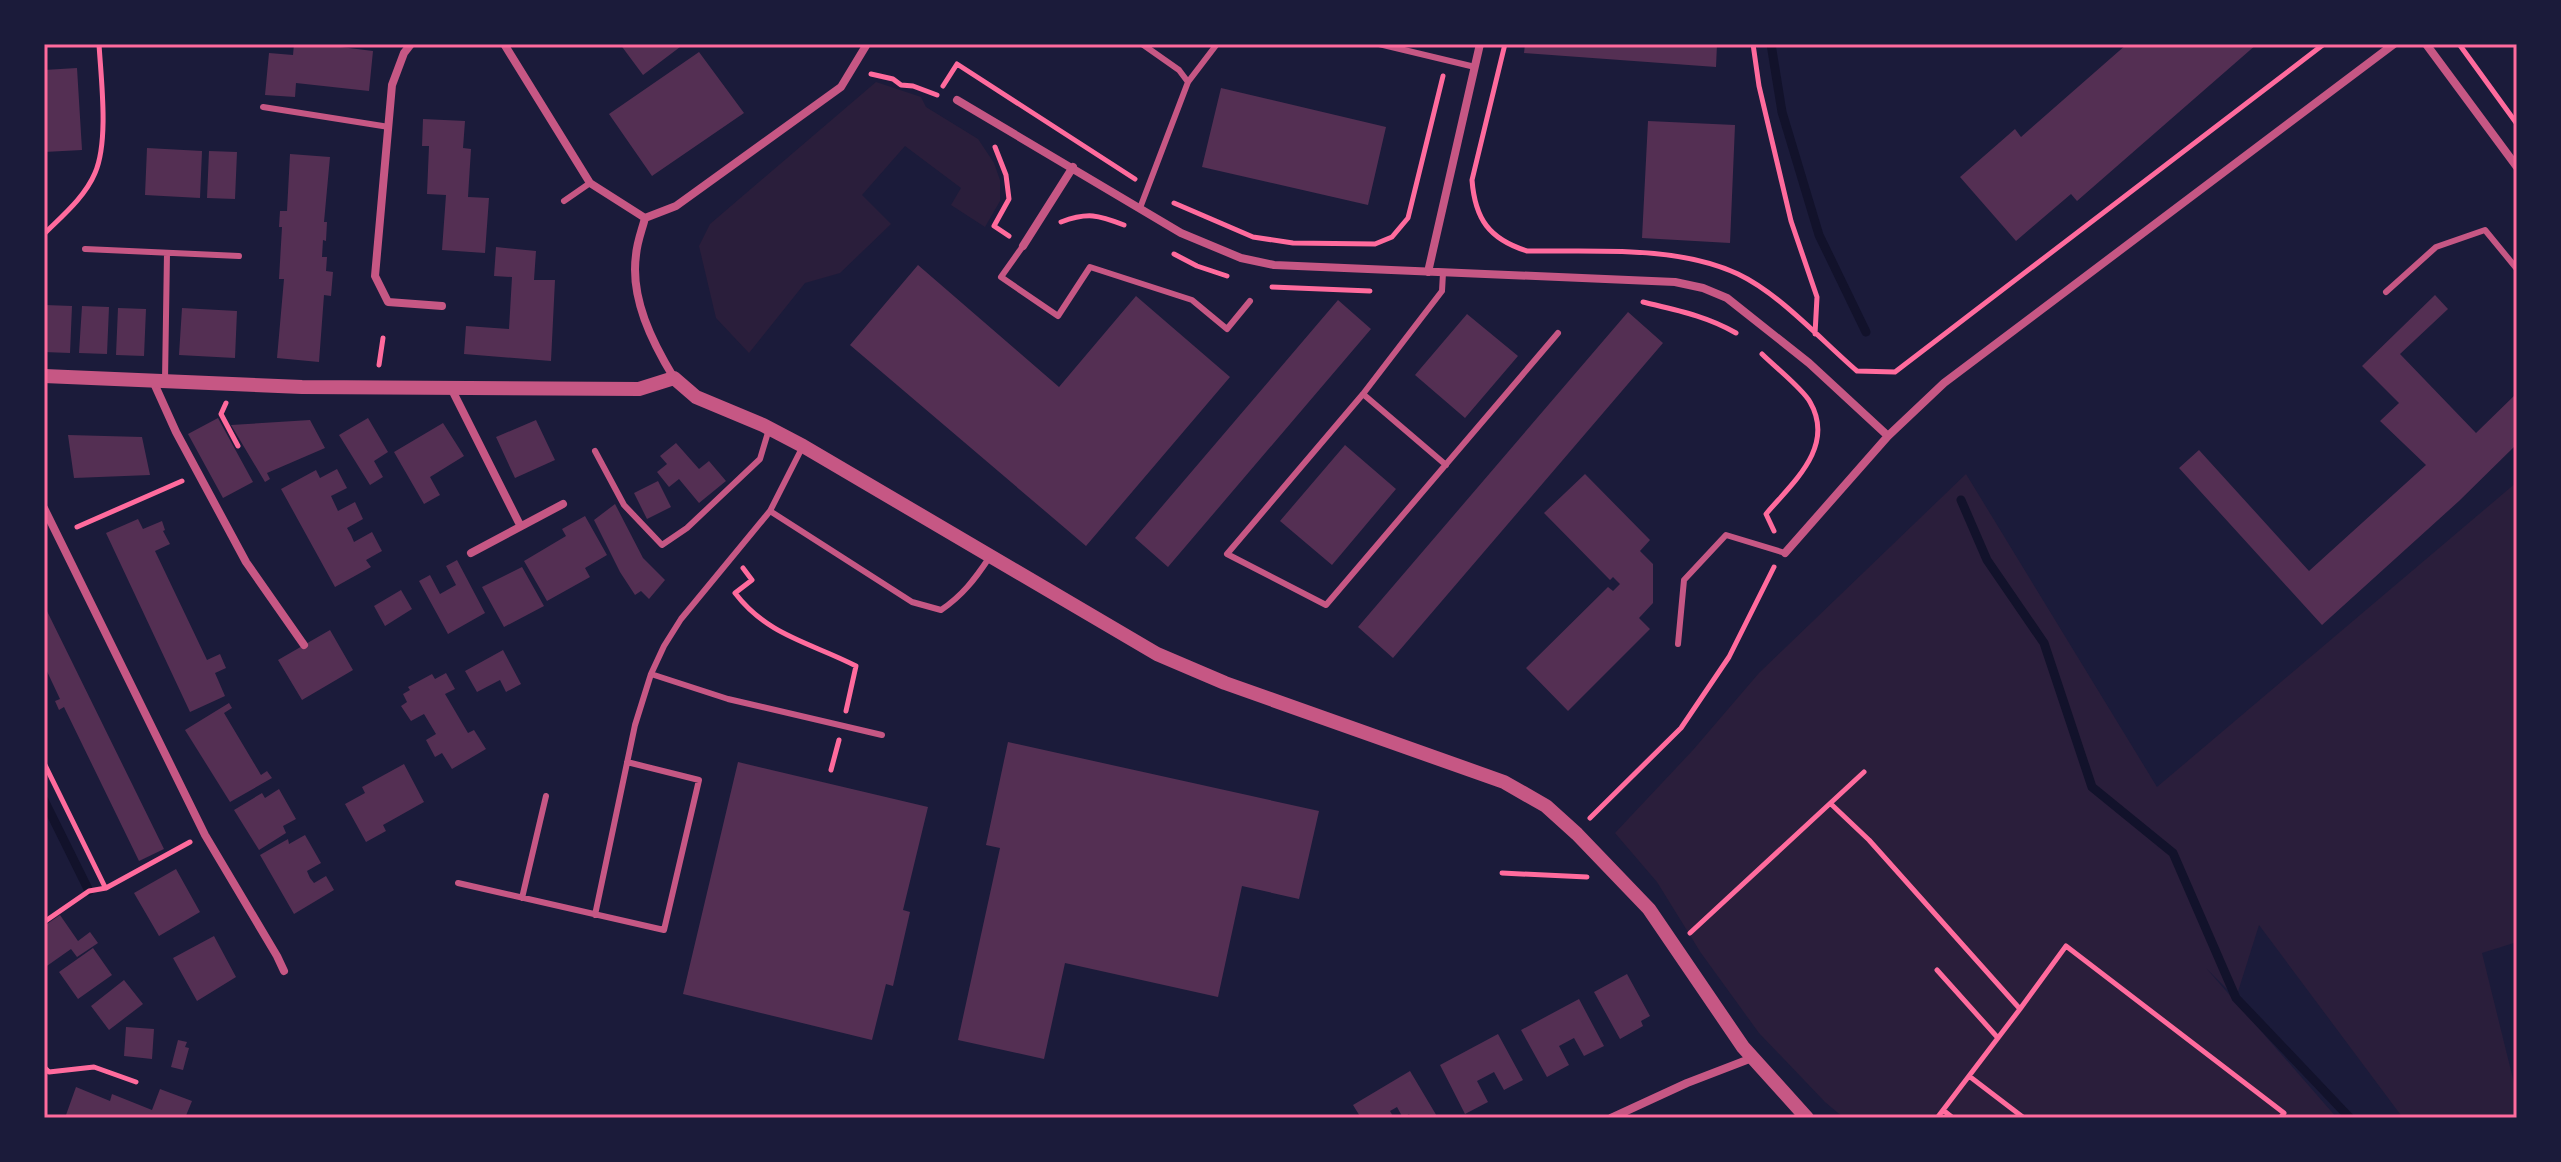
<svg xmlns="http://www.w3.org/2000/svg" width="2561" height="1162" font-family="'Work Sans',sans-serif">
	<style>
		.green { fill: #2a1e3b }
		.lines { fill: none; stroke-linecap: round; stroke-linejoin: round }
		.stream { stroke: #12122b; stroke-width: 9 }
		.building { fill: #542f53 }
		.path { stroke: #ff6b9d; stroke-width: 5 }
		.service { stroke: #c65784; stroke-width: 6 }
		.minor { stroke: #c65784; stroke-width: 8 }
		.tertiary { stroke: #c65784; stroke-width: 14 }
		.neatline { fill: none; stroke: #ff6b9d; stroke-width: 3 }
	</style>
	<rect width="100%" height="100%" fill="#1b1b3a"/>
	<path class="green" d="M876,82l45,15 5,10 52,32 16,24 6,17v21l-15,26 -34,-22 10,-17 -56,-42 -43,49 29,29 -51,49 -35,10 -56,70 -33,-35 -17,-72 11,-22z
		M1966,474l191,313 360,-305v460l-35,11 35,142v23h-114l-144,-193 -23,73 -30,-30 131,150h-493l-19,-16 -66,-69 -58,-80 -44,-71 -42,-49 78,-83 66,-77z"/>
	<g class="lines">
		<path class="stream" d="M1771,44l11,68 37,123 47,97
			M1961,500l26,60 57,83 48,144 81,66 63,145 114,120
			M44,800l45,91"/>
	</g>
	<path class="building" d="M294,44h23l56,7 -4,40 -73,-8 -1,14 -30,-2 4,-42 24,2z
		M620,44h58l2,3 -37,28z
		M1525,44h192l-1,23 -192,-14z
		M2127,44h130l-180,157 -6,-7 -55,47 -56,-64 55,-48 6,8z
		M699,52l45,61 -92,63 -43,-62z
		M77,68l5,82 -38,2v-82z
		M1221,88l165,39 -18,78 -166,-38z
		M423,119l42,2 -2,27 8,1 -3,48 21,1 -4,55 -43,-3 4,-55 -19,-1 2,-48h-7z
		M1648,121l87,4 -5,118 -88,-5z
		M147,148l55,3 -2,47 -55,-3z
		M209,151l28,1 -2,47 -28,-1z
		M290,154l40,3 -6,65h3l-1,19 -3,-1 -1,17h5l-1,14 7,1 -2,24 -7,-1 -5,67 -42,-4 7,-79h-5l3,-52h-3l1,-16h7z
		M496,247l40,4 -2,29h21l-4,81 -87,-7 2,-28 43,3 3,-52 -18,-1z
		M918,265l141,122 77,-91 94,81 -144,169 -236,-201z
		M2435,295l13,14 -48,45 76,79 41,-40v51l-58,57 -137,124 -143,-157 20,-18 110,121 117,-106 -46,-44 19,-18 -37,-37z
		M1338,300l33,29 -203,238 -33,-29z
		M45,305l27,1 -2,47 -26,-1z
		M82,306l27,1 -2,47 -28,-1z
		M118,308l28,1 -2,47 -28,-1z
		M182,308l55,3 -2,47 -56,-3z
		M1628,312l35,31 -270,315 -35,-31z
		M1467,314l51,42 -53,62 -50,-43z
		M218,418l35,64 -30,16 -35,-64z
		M368,418l20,34 -14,9 9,16 -13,8 -31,-50z
		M310,420l15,28 -58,25 3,6 -5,3 -34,-57z
		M536,420l19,40 -40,18 -19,-41z
		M443,423l21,33 -34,21 10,18 -16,9 -30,-52z
		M68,435l74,2 8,38 -76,3z
		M676,443l23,26 10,-8 17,20 -27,22 -20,-24 -10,8 -12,-15 10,-8 -7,-8z
		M1345,445l51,44 -64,76 -52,-44z
		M337,469l10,19 -16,8 7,15 17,-9 8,17 -16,9 4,7 3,7 18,-10 10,19 -16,9 5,7 -36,20 -54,-98 35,-19 4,8z
		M1585,474l65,66 -10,11 13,13v39l-14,15 11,11 -82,82 -42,-43 82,-81 5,4 7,-7 -7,-7 -3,3 -66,-67z
		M658,481l13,26 -24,12 -13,-26z
		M615,504l28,54 22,22 -16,19 -8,-8 -6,4 -15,-23 -26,-52z
		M585,516l22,39 -22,13 5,9 -43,24 -23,-40 42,-25 -4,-7z
		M138,519l5,10 19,-8 3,9 -2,1 7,13 -15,7 52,109 13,-6 6,14 -11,5 10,23 -35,16 -84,-179z
		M457,560l28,53 -37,21 -29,-53 11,-6 10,19 16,-9 -10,-19z
		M522,567l22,39 -40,21 -22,-40z
		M401,590l11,19 -27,17 -11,-20z
		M44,605l120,244 -25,12 -75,-154 -5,3 -4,-9 5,-2 -16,-34z
		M330,630l23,40 -51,30 -24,-40z
		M503,650l18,34 -15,8 -6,-12 -23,12 -12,-21z
		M446,673l9,16 -10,5 23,39 6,-3 12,19 -34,20 -10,-16 -7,4 -9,-17 10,-6 -12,-20 -13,7 -10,-15 6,-4 -4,-8 7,-4 -2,-3 24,-13 3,5z
		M229,703l3,5 -8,5 37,62 6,-4 5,7 -42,24 -45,-72z
		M1008,742l311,69 -20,88 -57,-13 -24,111 -153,-34 -21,96 -86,-19 42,-192 -14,-3z
		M738,762l190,45 -25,103 7,2 -17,74 -7,-2 -14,56 -189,-46z
		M404,764l20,38 -41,23 3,6 -20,11 -21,-38 20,-11 -3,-6z
		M279,789l17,30 -13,7 3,7 -27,17 -25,-40 28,-17 3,5z
		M305,835l16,28 -14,8 3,7 4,5 12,-7 8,14 -40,24 -34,-59 28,-16 1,5z
		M176,869l24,43 -41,24 -25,-43z
		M60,915l18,26 12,-9 8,11 -21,14 -6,-8 -27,19v-42z
		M214,936l22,41 -39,24 -24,-43z
		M93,948l19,27 -34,24 -19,-27z
		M1627,974l23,42 -9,5 2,5 -23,13 -26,-47z
		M124,980l19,24 -34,26 -18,-24z
		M1579,999l25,47 -20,10 -10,-18 -15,8 10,19 -22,12 -26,-47z
		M126,1027l28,2 -2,30 -28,-3z
		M1498,1034l25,46 -19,10 -10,-18 -17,9 11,21 -23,12 -25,-49z
		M178,1040l9,2 -2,5 4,1 -6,22 -12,-3z
		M1410,1071l28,47h-26l-3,-4 -6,4 -6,-11 -7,4 4,7h-33l-8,-13z
		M76,1087l34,14 2,-7 40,16 8,-21 32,12 -7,17h-111l-8,-3z"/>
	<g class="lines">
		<path class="path" d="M1505,44l-33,136c3,39 17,59 55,71 66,1 150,-6 211,23 42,20 83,66 119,97l38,1 429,-328
			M1753,44l6,42 32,135 26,76 -2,37
			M2459,44l58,80
			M871,74l22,5 8,6 12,1 24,9
			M943,86l14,-22 178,115
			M995,147l11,28 3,24 -15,27 15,10
			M1174,203l79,34 40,6 82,1 17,-7 16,-19 35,-142
			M1061,222c27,-10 37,-7 63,3
			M44,234c18,-18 41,-37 51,-61 14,-32 6,-94 4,-129
			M1174,254l23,12 30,10
			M1272,287l98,4
			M1643,302c33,8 64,14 93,31
			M1762,354c12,12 41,35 48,48 26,45 -18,81 -44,112l8,17
			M379,365l4,-27
			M226,403l-5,11 17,32
			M77,527l105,-46
			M743,568l9,12 -17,13c33,43 74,49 121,73l-10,45
			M44,763l61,124
			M831,770l8,-30
			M1831,804l38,36 151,169 46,-63 218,167 -4,5
			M1590,818l91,-90 48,-71 45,-90
			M1502,873l85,4
			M44,922l45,-31 17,-3 84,-46
			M1690,933l174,-161
			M1937,970l61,68
			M44,1067l5,5 45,-5 42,15
			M1969,1076l55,42
			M1943,1110l10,8
			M1937,1118l83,-109"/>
		<path class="service" d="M1142,44l37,26 9,12
			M1306,44h3
			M1379,44l96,23
			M263,107l126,20
			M564,201l26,-18
			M1140,208l48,-126 29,-38
			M1023,246l-22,31 57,39 32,-49 102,33 35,29 23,-28
			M85,249l154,7
			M1443,273l-1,18 -79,103 -136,160 99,51 232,-272
			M2386,292l50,-45 49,-17 32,39
			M165,381l2,-128
			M1363,394l83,71
			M803,446l-33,65 142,91 29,8c21,-14 34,-31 48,-52
			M595,451l29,54 38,40 25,-17 73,-69 9,-30
			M1678,644l6,-64 42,-45 59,18
			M651,674l77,25 154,36
			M458,883l206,47 35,-150 -72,-18
			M522,898l24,-102
			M595,915l40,-190 16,-51 13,-28 17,-27 89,-108"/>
		<path class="minor" d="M411,44l-7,9 -12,32 -17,191 13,26 54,4
			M504,44l86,139 55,35
			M2426,44l91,123
			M957,100l224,133 60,25 33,7 401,17 28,6 24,10 82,65 79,73
			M645,218l31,-12 165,-119 26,-43
			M645,218c-3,12 -8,24 -9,37 -6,43 16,87 38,123
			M1023,246l50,-79
			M1428,272l52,-228
			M153,381l23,51 70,130 58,83
			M451,388l69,137
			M44,508l161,327 72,121 7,15
			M471,553l92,-49
			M1785,553l103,-117 56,-53 450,-339
			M1611,1118l76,-35 65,-25"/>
		<path class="tertiary" d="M44,376l258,11 337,2 35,-11 22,19 67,28 40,21 354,208 68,29 279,99 42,24 31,28 72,75 94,138 64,71"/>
	</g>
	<rect width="2561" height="1162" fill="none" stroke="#1b1b3a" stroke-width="92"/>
	<rect x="46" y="46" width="2469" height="1070" class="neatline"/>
</svg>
